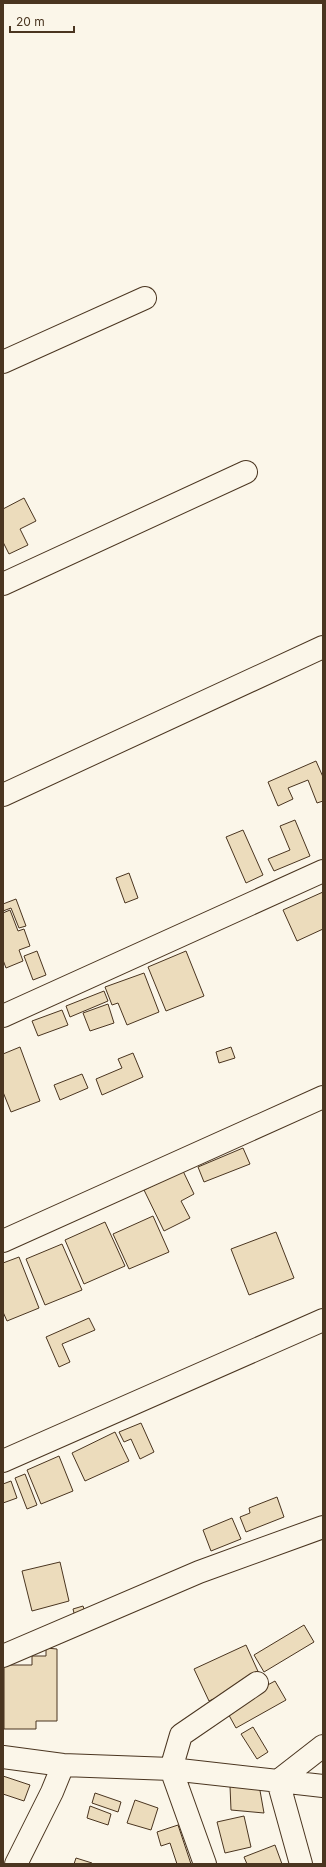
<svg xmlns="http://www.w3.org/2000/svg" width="326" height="1867" font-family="Inter,sans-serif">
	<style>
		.building { fill: #ecdcbc; stroke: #4a3520 }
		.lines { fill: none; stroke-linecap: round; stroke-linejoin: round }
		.minor-casing { stroke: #4a3520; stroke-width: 24 }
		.minor { stroke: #fbf6e9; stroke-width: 22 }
	</style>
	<rect width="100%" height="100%" fill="#fbf6e9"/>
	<path class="building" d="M24,498l12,23 -16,8 8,16 -19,9 -6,-12v-33z
		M316,761l7,16v24l-6,2 -9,-23 -20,8 5,11 -15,7 -10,-24z
		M295,820l15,36 -36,15 -6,-12 22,-9 -10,-24z
		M243,830l20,45 -17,8 -20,-46z
		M129,873l9,25 -13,5 -9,-25z
		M323,892v37l-26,12 -14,-31z
		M16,899l10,27 -7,2 -8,-20 -8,3v-7z
		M10,910l8,21 6,-2 6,17 -11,4 4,11 -17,7 -3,-8v-47z
		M37,951l9,24 -13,5 -9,-24z
		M186,951l18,45 -38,15 -18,-44z
		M144,973l15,39 -32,13 -9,-22 -6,2 -7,-18z
		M104,991l4,10 -38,16 -4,-11z
		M108,1004l6,19 -24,8 -7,-18z
		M62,1010l6,15 -30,11 -6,-15z
		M20,1047l20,54 -29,11 -8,-20v-38z
		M231,1047l4,11 -16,5 -3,-11z
		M133,1053l10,24 -41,18 -6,-16 26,-11 -4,-9z
		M82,1074l6,14 -28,12 -6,-15z
		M243,1148l7,16 -46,18 -6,-15z
		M183,1171l11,23 -13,7 9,17 -26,13 -20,-41z
		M153,1216l16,36 -40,17 -16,-35z
		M105,1222l20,44 -41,18 -19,-44z
		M276,1232l18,46 -45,17 -18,-46z
		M62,1244l20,46 -37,15 -19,-46z
		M19,1257l20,51 -32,13 -4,-9v-49z
		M89,1318l6,12 -33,14 8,18 -11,5 -13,-30z
		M141,1423l13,29 -14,7 -9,-20 -7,3 -5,-10z
		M115,1432l14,29 -44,20 -13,-28z
		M59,1456l14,35 -32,13 -14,-34z
		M25,1474l12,31 -10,4 -12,-31z
		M11,1481l6,17 -14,5v-19z
		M277,1497l7,20 -38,15 -6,-15 10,-4 -1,-5z
		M232,1518l9,21 -30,12 -8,-21z
		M60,1562l9,39 -37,10 -10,-40z
		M83,1606l4,12 -11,3 -3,-12z
		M304,1625l10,17 -50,30 -10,-17z
		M246,1645l15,33 -52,23 -15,-32z
		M46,1648l11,1v72h-21v8h-32v-64h28v-9h14z
		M275,1681l11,19 -50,28 -11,-20z
		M253,1727l15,25 -11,7 -16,-25z
		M3,1776l27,9 -6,16 -21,-7z
		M259,1785l5,28 -33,-3 -1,-24z
		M95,1793l26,9 -3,10 -26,-9z
		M135,1800l23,8 -7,22 -24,-7z
		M90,1806l21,8 -3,11 -21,-7z
		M244,1816l7,31 -26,6 -8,-31z
		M178,1825l13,39h-14l-7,-21 -9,3 -4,-14z
		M275,1845l7,19h-35l-3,-7z
		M76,1858l16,5 -1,1h-17z"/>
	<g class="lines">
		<defs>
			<path id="minor" d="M3,362l142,-64
				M3,584l243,-112
				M3,795l320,-148
				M3,1016l320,-145
				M3,1241l320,-144
				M3,1461l320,-141
				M3,1656l196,-84 124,-45
				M3,1757l60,8 108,4 152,17
				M16,1864l36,-72 11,-27
				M205,1864l-34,-95 10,-34 76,-52
				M301,1864l-23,-83 45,-35"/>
		</defs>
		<use href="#minor" class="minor-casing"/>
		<use href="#minor" class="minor"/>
	</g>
	<rect width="326" height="1867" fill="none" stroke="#4a3520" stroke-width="8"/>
	<path d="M10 26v6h64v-6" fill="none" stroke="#4a3520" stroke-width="2"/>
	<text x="16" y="26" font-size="12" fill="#4a3520" stroke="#fbf6e9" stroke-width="3" paint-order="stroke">20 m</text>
</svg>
